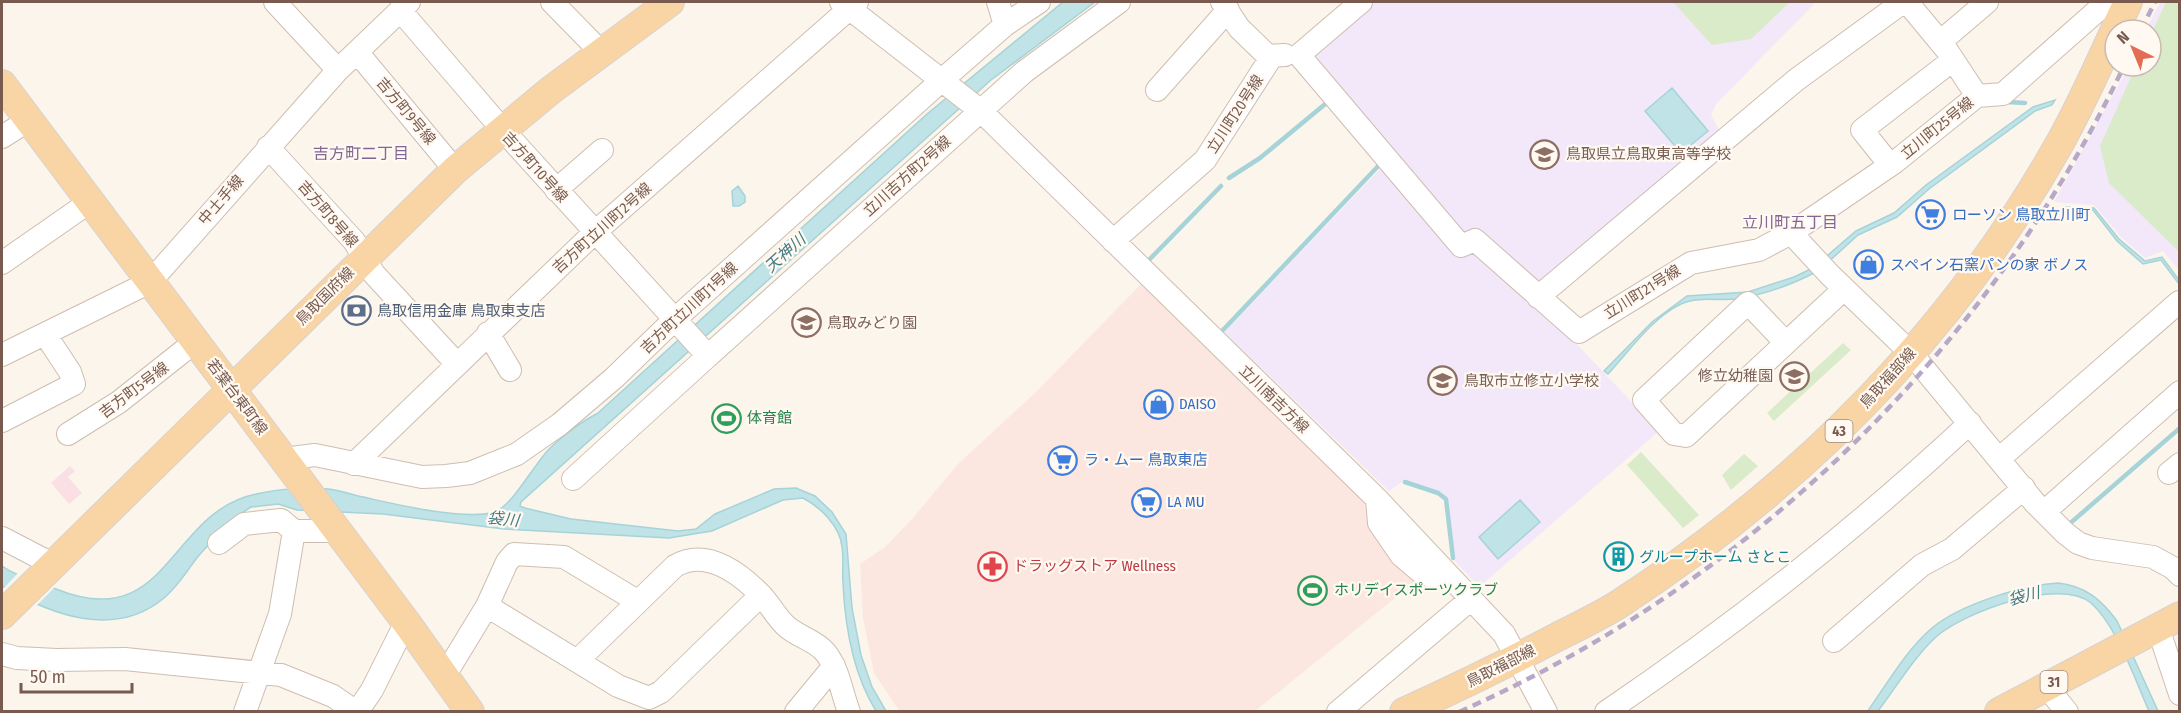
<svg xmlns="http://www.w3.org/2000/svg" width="2181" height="713" font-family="'Fira Sans Condensed','Noto Sans JP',sans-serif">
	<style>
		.commercial { fill: #fce7e0 }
		.education { fill: #f2e8f9 }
		.medical { fill: #fadfe4 }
		.green { fill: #d9ebc9 }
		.water { fill: #bfe3e7; stroke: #a6d3d8; stroke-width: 1.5 }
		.pier { fill: #fcf5ec }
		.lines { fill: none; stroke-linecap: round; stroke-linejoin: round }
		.stream { stroke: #a6d3d8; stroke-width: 4.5 }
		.minor-casing { stroke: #cfbdb0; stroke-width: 24 }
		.major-casing { stroke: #d9d1cd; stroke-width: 30 }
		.minor { stroke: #fff; stroke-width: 22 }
		.major { stroke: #f9d5a6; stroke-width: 28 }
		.rail { stroke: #b7a8c8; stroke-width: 4.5; stroke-dasharray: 9 6; stroke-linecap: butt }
		.labels { text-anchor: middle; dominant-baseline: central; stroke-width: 4.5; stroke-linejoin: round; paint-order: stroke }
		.shield { fill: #fff9f2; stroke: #a08a7f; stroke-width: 1.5 }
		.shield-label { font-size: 14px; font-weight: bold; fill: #785b4e }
		.street-label { font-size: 15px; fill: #785b4e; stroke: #fff9f2 }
		.education-label { font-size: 15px; fill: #785e54; stroke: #fff9f2; text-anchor: start }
		.shop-label { font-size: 15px; fill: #366cbe; stroke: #fff9f2; text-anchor: start }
		.service-label { font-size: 15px; fill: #4e5e75; stroke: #fff9f2; text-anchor: start }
		.leisure-label { font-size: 15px; fill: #27864d; stroke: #fff9f2; text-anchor: start }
		.culture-label { font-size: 15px; fill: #0d838f; stroke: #fff9f2; text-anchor: start }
		.health-label { font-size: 15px; fill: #be3a42; stroke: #fff9f2; text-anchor: start }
		.neighbourhood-label { font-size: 16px; fill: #826693; stroke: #fff9f2 }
		.water-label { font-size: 16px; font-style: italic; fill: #447c83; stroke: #fff9f2 }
	</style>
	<rect width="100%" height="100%" fill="#fcf5ec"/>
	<path class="commercial" d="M1144,281l205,204 82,84 -176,142 -355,1 -26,-39 -11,-55 -3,-54 25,-17 27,-28 45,-54 80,-74z"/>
	<path class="education" d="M1371,2h445l-100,102 -5,11 11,20 -182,154 -77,-51 -152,-179z
		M2160,2h19v268l-16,-19 -18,7 -24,-21 -27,-32 -40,-3 75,-136h22v-36h-5z
		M1383,166l190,174 86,91 -180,156 -25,-27 -6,-62 -17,-10 -26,-8 -16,11 -165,-159z"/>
	<path class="medical" d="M70,466l5,5 -7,6 14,16 -13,11 -18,-21z"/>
	<path class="green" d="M1673,2h117l-39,37 -39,6z
		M2166,2h13v250l-70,-69 -9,-37 36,-80h15v-32z
		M1843,343l8,7 -77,71 -7,-8z
		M1641,452l58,63 -16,13 -56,-63z
		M1744,454l14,12 -27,24 -9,-15z"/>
	<path class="water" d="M1063,2h32l-104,78 -470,422 -1,4 5,2 46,11 107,12 18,-2 19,-15 59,-25 22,-1 19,8 17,16 14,22 6,74 9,47 11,32 14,24h-10c-23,-37 -31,-84 -33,-128 -1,-12 1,-25 -1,-36 -2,-21 -22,-40 -39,-49l-20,2 -71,31 -43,7 -165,-9 -121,-15 -86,-4 -19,-6 -27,3 -14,9c-13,14 -29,28 -41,43 -10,14 -19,28 -32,39 -50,42 -114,16 -162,-12v-20c16,11 35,16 54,23 113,46 112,-77 200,-95 21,-5 50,-7 72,-5 12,1 24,6 35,8 32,7 101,24 131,15 19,-6 41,-50 57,-65 14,-13 30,-25 47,-34l329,-299z
		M1672,88l36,43 -27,22 -36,-42z
		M2055,100l-3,5 -17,6 -106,78 -32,28 -39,18 -33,30 -4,-4 35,-30 38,-18 32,-28 107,-78z
		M738,186l7,10v6l-6,4h-6l-1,-15z
		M2062,207l32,1 25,31 26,22 17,-4 17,23v4l-18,-24 -18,4 -26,-23 -24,-31 -31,-1z
		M1815,267l3,4c-25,13 -54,24 -82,28 -18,2 -38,-3 -55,5 -28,13 -52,47 -73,70l-4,-3 48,-49 35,-26 61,-4 46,-15z
		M1520,500l20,22 -42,37 -19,-22z
		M2058,583c27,3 43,16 59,38l41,90h-9c-14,-31 -32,-85 -58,-108 -32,-26 -126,9 -154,33 -23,21 -40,50 -59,75l-11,1c20,-28 39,-62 65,-84 27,-23 90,-43 126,-45z"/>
	<path class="pier" d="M19,572l37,14 -20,20 -34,-16z"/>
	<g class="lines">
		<path class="stream" d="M2007,102l18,1
			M1229,178l31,-20 70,-58
			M1149,260l72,-74
			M1223,330l159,-168
			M1405,482l33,11 8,6 7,59
			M2067,526l113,-98"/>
		<defs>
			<path id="minor" d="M275,2l63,68
				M552,2l48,49
				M841,2l140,109 396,388 127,135 42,78
				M998,2l7,23
				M1222,2l17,26 29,28 17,-1
				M1907,2l39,47 31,47
				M400,10l102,119 206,227 316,-284 95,-70
				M1940,42l47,-40
				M357,52l98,118
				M1299,55l162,191 14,-6 104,92 112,-69 68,-13 32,-17 39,42 81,78 124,150 30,30 13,10 14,5 61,9 20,11 7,7
				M1299,55l62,-53
				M1157,90l71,-80
				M2,137l27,-17
				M268,147l86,94 20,33 82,89
				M1890,165l-28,-35 91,-70
				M556,190l46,-40
				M1791,233l104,-71 82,-66 26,-2 104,-92
				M1113,241l92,-81 67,-104
				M2,263l89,-62
				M1538,297l258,-217 107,-78
				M488,333l22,37
				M1786,343l-38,-40 -104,97 30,34 12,2 158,-147
				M2,355l148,-73 188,-212 71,-68
				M2,421l72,-37 -4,-12 -25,-38
				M68,434l51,-32 77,-61
				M2000,458l179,-156
				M283,459l32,-4 107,22 24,-1 24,-3 47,-19 43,-30 54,-46 60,-58 268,-240 63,-55 34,-23
				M354,464l240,-231 263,-231
				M2169,473l11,-9
				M573,479l135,-123
				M1377,499l2,24 22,32 20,17 12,5h17
				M2044,512l136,-120
				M2,538l52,27
				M219,543l25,-19 37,-4 13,11
				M487,606l131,80 31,12 12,-6 100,-97
				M2158,628l22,66
				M1834,641l88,-76 30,-16 72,-61
				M2,654l15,4 39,2 69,-1 156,16 52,21 23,16
				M578,660l97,-94c31,-18 63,6 85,28 10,10 16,23 26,32 12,11 29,14 39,26 14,17 16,39 24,60
				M445,675l42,-69 20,-44 7,-8 50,3 73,44
				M2046,686l21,26
				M245,712l35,-98 14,-83h43
				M357,712l15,-22 34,-68
				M796,712l38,-46
				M1338,712l133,-113
				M1606,712c129,-87 250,-183 364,-289"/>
			<path id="major" d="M2,84l404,538 64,90
				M2,615l453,-445 96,-80 119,-88
				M1404,712c53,-24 104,-49 155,-76 20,-10 41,-20 60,-32 181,-118 331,-268 438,-456 27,-47 48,-98 71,-146
				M1999,712l181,-96"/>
		</defs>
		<use href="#minor" class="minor-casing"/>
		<use href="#major" class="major-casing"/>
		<use href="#minor" class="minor"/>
		<use href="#major" class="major"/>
		<path class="rail" d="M2141,30l14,-28
			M1459,712c290,-129 528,-359 665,-646"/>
	</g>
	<defs>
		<symbol id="school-ring" viewBox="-11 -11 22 22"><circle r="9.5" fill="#fff9f2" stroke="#8d6e63" stroke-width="1.5"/><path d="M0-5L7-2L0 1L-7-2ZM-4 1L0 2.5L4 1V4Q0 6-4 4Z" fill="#8d6e63"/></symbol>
		<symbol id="supermarket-ring" viewBox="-11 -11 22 22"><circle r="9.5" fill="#fff9f2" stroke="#3f7fe0" stroke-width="1.5"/><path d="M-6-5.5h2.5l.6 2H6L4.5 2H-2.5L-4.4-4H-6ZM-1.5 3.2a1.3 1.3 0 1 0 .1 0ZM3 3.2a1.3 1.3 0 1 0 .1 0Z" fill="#3f7fe0"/></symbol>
		<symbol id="shop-ring" viewBox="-11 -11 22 22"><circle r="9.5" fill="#fff9f2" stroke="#3f7fe0" stroke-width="1.5"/><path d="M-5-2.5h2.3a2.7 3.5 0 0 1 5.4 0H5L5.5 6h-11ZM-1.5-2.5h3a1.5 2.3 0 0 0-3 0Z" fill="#3f7fe0"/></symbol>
		<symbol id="bank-ring" viewBox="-11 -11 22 22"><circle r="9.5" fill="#fff9f2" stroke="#5c6f8a" stroke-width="1.5"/><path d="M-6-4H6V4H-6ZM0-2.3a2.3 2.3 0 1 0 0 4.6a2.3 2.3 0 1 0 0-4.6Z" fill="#5c6f8a"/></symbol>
		<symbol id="stadium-ring" viewBox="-11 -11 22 22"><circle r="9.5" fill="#fff9f2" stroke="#2e9e5b" stroke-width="1.5"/><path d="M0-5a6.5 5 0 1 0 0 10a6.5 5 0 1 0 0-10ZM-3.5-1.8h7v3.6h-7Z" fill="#2e9e5b"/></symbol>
		<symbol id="building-ring" viewBox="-11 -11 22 22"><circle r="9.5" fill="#fff9f2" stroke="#0f9aa8" stroke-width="1.5"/><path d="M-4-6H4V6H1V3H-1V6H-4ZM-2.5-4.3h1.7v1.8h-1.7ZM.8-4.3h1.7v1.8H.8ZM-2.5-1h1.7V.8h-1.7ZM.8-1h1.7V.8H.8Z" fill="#0f9aa8"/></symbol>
		<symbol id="pharmacy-ring" viewBox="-11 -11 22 22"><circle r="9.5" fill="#fff9f2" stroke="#e0444e" stroke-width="1.5"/><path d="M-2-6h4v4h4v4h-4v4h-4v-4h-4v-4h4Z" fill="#e0444e"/></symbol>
	</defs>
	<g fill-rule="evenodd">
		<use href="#school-ring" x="1528" y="138" width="33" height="33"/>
		<use href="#supermarket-ring" x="1914" y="198" width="33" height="33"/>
		<use href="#shop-ring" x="1852" y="248" width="33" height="33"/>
		<use href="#bank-ring" x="340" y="294" width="33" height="33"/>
		<use href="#school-ring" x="790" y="306" width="33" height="33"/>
		<use href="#school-ring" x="1778" y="360" width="33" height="33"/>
		<use href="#school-ring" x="1426" y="364" width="33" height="33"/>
		<use href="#shop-ring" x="1142" y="388" width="33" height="33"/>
		<use href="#stadium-ring" x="710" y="402" width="33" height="33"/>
		<use href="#supermarket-ring" x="1046" y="444" width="33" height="33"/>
		<use href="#supermarket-ring" x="1130" y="486" width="33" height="33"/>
		<use href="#building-ring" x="1602" y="540" width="33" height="33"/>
		<use href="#pharmacy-ring" x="976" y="550" width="33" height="33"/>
		<use href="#stadium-ring" x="1296" y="574" width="33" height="33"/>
	</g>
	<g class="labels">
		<g class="shield">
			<rect x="1825.5" y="420" width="27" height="22" rx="4.5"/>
			<rect x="2040.5" y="671" width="27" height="22" rx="4.5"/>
		</g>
		<g class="shield-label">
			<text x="1839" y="431">43</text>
			<text x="2054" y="682">31</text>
		</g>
		<g class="street-label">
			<text transform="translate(406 111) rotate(50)">吉方町9号線</text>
			<text transform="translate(1235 114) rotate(-57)">立川町20号線</text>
			<text transform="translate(1937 128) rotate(-39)">立川町25号線</text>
			<text transform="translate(535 167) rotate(48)">吉方町10号線</text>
			<text transform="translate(907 176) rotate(-42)">立川吉方町2号線</text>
			<text transform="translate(221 200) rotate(-49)">中土手線</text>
			<text transform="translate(328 214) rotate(49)">吉方町8号線</text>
			<text transform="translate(602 228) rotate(-42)">吉方町立川町2号線</text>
			<text transform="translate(1642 292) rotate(-32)">立川町21号線</text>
			<text transform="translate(325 296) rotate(-45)">鳥取国府線</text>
			<text transform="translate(689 308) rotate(-43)">吉方町立川町1号線</text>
			<text transform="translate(1888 378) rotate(-48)">鳥取福部線</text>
			<text transform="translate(134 390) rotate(-37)">吉方町5号線</text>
			<text transform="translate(237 397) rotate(53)">若葉台東町線</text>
			<text transform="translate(1274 399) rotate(44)">立川南吉方線</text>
			<text transform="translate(1501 666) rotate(-27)">鳥取福部線</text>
		</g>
		<g class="education-label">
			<text x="1566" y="154">鳥取県立鳥取東高等学校</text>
			<text x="827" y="323">鳥取みどり園</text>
			<text x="1773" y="376" text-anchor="end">修立幼稚園</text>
			<text x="1464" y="381">鳥取市立修立小学校</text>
		</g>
		<g class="shop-label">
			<text x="1952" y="215">ローソン 鳥取立川町</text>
			<text x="1890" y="265">スペイン石窯パンの家 ボノス</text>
			<text x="1179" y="404">DAISO</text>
			<text x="1084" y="460">ラ・ムー 鳥取東店</text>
			<text x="1167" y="502">LA MU</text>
		</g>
		<g class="service-label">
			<text x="377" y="311">鳥取信用金庫 鳥取東支店</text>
		</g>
		<g class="leisure-label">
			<text x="747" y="418">体育館</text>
			<text x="1334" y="590">ホリデイスポーツクラブ</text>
		</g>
		<g class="culture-label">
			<text x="1639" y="557">グループホーム さとこ</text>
		</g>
		<g class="health-label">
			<text x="1013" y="566">ドラッグストア Wellness</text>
		</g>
		<g class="neighbourhood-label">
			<text x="361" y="153">吉方町二丁目</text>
			<text x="1790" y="222">立川町五丁目</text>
		</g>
		<g class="water-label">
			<text transform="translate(785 253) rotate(-42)">天神川</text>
			<text transform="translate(503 519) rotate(6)">袋川</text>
			<text transform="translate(2024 596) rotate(-14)">袋川</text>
		</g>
	</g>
	<rect width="2181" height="713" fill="none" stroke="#785b4e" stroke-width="6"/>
	<g transform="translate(2133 48) rotate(317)"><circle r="28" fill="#fff9f2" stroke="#c9bab0" stroke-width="1.5"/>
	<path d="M0-4.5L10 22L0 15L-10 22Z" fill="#e36c54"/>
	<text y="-9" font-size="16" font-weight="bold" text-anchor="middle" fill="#785b4e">N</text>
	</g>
	<path d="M21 683v9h111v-9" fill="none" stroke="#785b4e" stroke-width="3"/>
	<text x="30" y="683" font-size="18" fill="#785b4e" stroke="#fff9f2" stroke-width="4.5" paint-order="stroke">50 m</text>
</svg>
